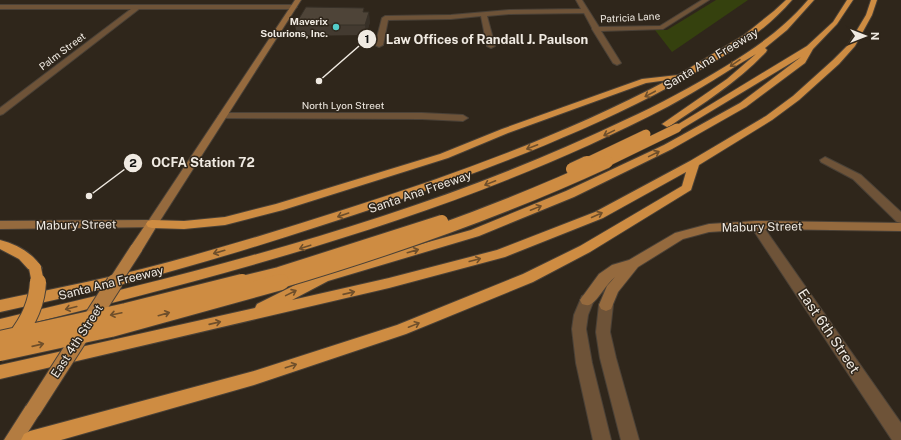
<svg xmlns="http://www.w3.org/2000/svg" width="901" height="440" font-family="'Public Sans',sans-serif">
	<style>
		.green { fill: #35410e }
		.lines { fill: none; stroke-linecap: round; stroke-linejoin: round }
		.street-casing { stroke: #4a4137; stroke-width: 2 }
		.secondary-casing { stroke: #4a4137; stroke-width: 2 }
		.primary-casing { stroke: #4a4137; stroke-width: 2 }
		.highway-casing { stroke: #4a4137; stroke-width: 2 }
		.street { fill: #6e5338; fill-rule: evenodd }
		.secondary { fill: #956a3e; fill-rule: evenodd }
		.primary { fill: #b37c41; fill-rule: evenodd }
		.highway { fill: #ce8c42; fill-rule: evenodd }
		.primary-bridge-far1-casing { stroke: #4a4137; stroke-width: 14; stroke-linecap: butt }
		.primary-bridge-casing { stroke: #4a4137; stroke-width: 18; stroke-linecap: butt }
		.highway-bridge-far2-casing { stroke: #4a4137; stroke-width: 10; stroke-linecap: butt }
		.highway-bridge-far1-casing { stroke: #4a4137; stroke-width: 14; stroke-linecap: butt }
		.highway-bridge-casing { stroke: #4a4137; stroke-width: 18; stroke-linecap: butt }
		.primary-bridge-far1 { stroke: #b37c41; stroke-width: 12 }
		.primary-bridge { stroke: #b37c41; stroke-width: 16 }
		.highway-bridge-far2 { stroke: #ce8c42; stroke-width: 9 }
		.highway-bridge-far1 { stroke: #ce8c42; stroke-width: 12 }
		.highway-bridge { stroke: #ce8c42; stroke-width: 16 }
		.wall { fill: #433a30 }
		.shaded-wall { fill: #373027 }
		.building { fill: #4e4438; stroke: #373027 }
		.oneway { stroke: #6f4f2b }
		.poi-dot { fill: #53cdc9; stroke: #2f261b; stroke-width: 1.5 }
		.labels { text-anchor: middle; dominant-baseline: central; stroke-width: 3; stroke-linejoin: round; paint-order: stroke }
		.far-street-label { font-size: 10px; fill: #f0eae2; stroke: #2f261b }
		.far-poi-label { font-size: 10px; font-weight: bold; fill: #f0eae2; stroke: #2f261b; text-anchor: end }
		.street-label { font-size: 12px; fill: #f0eae2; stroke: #2f261b }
		.near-street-label { font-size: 14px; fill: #f0eae2; stroke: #2f261b }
		.leader { fill: none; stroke: #f0eae2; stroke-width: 1.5 }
		.callout-dot { fill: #f0eae2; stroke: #2f261b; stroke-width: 1.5 }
		.mark-label { font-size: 12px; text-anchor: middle; font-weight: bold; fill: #111 }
		.callout-label { font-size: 13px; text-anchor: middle; font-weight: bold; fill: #f0eae2; stroke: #2f261b; stroke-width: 3; stroke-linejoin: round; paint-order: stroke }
	</style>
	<rect width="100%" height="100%" fill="#2f261b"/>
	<path class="green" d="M716,0h32l-76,52 -17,-22h12z"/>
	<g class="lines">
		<defs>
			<path id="street" d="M576,0h6l17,27 61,-1 42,-26h7l-46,29 -62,2 20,32 -4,2 -4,-2 -21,-34v-1l-8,-15 -75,1 -22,2 8,30 -4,2 -4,-2 -6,-30 -30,3 -63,1 -5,25 -4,2 -4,-2 7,-27 3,-2 66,-1 58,-5 72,-1z
				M0,5h294l3,2 -3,2h-155l-136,105 -3,1v-7l131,-99h-131z
				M223,113h199l41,2 5,3 -5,3 -41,-2 -202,-1 -2,-2z
				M825,157l36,18 40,37v11l-4,-1 -44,-43 -32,-17 -1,-2z
				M756,221l4,1 141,201v17h-9l-140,-212 -2,-3 2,-3z
				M587,294l5,2 2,4 -6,15 -2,14 6,34 19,77h-18l-17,-77 -4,-34 2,-14 8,-19z
				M606,299l5,2 2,4 -3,27 6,26 23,82h-18l-21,-82 -4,-26 3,-27 2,-4z"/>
			<path id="secondary" d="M295,0h6l-145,227 -156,2v-8l149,-1z
				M756,221l145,2v8l-145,-2 -47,3 -26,7 -45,28 -20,25 -7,17 -5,2 -5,-2 -2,-4 8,-19 8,-9c-9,7 -16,22 -24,27 -3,2 -6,1 -9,0l-2,-4 19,-26 13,-9 17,-5 46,-27 34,-9z"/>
			<path id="primary" d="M152,220l4,1 2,3 -17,28 -5,2 -5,-2 -1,-3 1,-3 17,-25z
				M33,402l6,2 3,6 -19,30h-19l23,-36z"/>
			<path id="highway" d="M786,0h6c-36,42 -90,69 -138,95 -86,44 -176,78 -267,109 -81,27 -162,53 -244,75 -47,12 -95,22 -143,33v-12c47,-10 95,-19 142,-31 70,-18 139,-39 207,-61 110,-35 217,-74 319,-128l-22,3 -138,50 -60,25 -165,52 -58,15 -41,4 -32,-1 -4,-1 -2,-3 2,-3 4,-1 32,1 41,-4 51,-13 164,-50 62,-25 140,-50 36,-4 66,-40 30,-24z
				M808,0h6l-27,30 -22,18 2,2 -1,2c-28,30 -62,51 -96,74l-3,1 -5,-3 65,-45 29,-25c-29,17 -57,36 -87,52 -210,110 -441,168 -669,225v-12c215,-51 425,-103 625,-199 35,-16 68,-34 101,-54 32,-20 57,-37 82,-66z
				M847,0h6l-16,24 -24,25 -8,14 -59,44 -74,42 -98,48 -95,39 -151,45 -36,19 97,-22 108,-28 98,-38 95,-51 76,-45 27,-20 40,-36 15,-15 18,-30 5,-15h6l-5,15 -17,31 -16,18 -40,36 -27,20 -73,45 -8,25 -101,62 -57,30 -127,52 -152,51 -193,55h-40l3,-6 6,-3 224,-60 143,-46 126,-51 57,-28 102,-60 4,-14 -83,46 -98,39 -116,31 -389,91v-14l255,-57 2,-4 62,-31 152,-43 95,-39 98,-46 76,-42 61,-46 -121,73 -3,1 -5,-3 135,-82 26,-24z
				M0,240c16,4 33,13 42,28l-2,3 -5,2 -5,-2 -11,-12 -19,-10z"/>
		</defs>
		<use href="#street" class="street-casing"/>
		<use href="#secondary" class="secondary-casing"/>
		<use href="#primary" class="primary-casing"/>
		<use href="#highway" class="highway-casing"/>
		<use href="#street" class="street"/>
		<use href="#secondary" class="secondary"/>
		<use href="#primary" class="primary"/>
		<use href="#highway" class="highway"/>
		<defs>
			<path id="primary-bridge-far1" d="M114,283l22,-34"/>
			<path id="primary-bridge" d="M33,410l82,-128"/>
			<path id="highway-bridge-far2" d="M585,163l61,-29
				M605,163l72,-35"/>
			<path id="highway-bridge-far1" d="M572,169l15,-7
				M35,268l3,15
				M238,283l41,-10 163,-52
				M278,283c112,-33 223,-72 329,-121"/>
			<path id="highway-bridge" d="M15,338c13,-16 22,-35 23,-56
				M0,339l126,-28 116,-29
				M0,353l111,-24 170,-47"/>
		</defs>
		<use href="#primary-bridge-far1" class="primary-bridge-far1-casing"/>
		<use href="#primary-bridge" class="primary-bridge-casing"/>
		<use href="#highway-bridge-far2" class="highway-bridge-far2-casing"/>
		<use href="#highway-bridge-far1" class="highway-bridge-far1-casing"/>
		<use href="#highway-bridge" class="highway-bridge-casing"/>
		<use href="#primary-bridge-far1" class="primary-bridge-far1"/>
		<use href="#primary-bridge" class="primary-bridge"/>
		<use href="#highway-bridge-far2" class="highway-bridge-far2"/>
		<use href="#highway-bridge-far1" class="highway-bridge-far1"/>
		<use href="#highway-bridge" class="highway-bridge"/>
	</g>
	<path class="wall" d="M365,12l5,10 -4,13 -69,1 -2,-11z"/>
	<path class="shaded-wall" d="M369,12l1,10 -4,13 -1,-10z"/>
	<path class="building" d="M306,7l58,1 -1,4h6l-4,13h-70z"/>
	<defs><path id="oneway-shaft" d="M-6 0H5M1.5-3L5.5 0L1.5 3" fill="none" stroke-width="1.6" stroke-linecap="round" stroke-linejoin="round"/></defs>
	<g class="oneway">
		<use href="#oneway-shaft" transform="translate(735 63) rotate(145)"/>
		<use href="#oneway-shaft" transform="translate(650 94) rotate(152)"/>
		<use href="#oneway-shaft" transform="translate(609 133) rotate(154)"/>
		<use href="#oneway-shaft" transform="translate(532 147) rotate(159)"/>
		<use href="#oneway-shaft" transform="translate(654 154) rotate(-26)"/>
		<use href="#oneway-shaft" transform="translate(490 183) rotate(158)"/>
		<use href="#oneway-shaft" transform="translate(536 208) rotate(-22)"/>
		<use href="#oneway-shaft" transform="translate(343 215) rotate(161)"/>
		<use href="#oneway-shaft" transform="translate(597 215) rotate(-24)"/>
		<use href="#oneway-shaft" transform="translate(305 247) rotate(162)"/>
		<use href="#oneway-shaft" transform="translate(413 251) rotate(-16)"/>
		<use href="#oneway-shaft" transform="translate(219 252) rotate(164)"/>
		<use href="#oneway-shaft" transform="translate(475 260) rotate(-15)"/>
		<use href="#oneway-shaft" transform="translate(291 293) rotate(-26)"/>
		<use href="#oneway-shaft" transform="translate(349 293) rotate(-13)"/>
		<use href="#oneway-shaft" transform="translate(71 308) rotate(166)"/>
		<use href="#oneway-shaft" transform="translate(116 314) rotate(168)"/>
		<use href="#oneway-shaft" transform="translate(164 314) rotate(-16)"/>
		<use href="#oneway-shaft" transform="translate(215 323) rotate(-13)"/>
		<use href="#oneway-shaft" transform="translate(414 325) rotate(-22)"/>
		<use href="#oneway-shaft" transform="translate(38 345) rotate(-13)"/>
		<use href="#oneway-shaft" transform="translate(291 366) rotate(-18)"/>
	</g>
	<circle class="poi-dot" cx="336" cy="27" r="4"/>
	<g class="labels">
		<g class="far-street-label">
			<text transform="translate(630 17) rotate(-3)">Patricia Lane</text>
			<text transform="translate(62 51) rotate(-37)">Palm Street</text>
			<text x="343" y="105">North Lyon Street</text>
		</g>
		<g class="far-poi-label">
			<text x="328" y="21">Maverix<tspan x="328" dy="12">Solurions, Inc.</tspan></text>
		</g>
		<g class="street-label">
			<text transform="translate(711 59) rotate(-31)">Santa Ana Freeway</text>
			<text transform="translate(420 192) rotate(-19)">Santa Ana Freeway</text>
			<text transform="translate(76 225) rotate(-1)">Mabury Street</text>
			<text transform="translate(762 227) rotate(-1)">Mabury Street</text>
			<text transform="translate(111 283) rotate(-14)">Santa Ana Freeway</text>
			<text transform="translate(77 341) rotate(-57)">East 4th Street</text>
		</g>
		<g class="near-street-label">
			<text transform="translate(829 331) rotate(56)">East 6th Street</text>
		</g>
	</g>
	<path class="leader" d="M319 81L367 39M89 196L133 163"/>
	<g class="callout-dot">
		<circle cx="319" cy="81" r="4"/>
		<circle cx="89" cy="196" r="4"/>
		<circle cx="367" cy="39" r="10"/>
		<circle cx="133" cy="163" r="10"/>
	</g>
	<g class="mark-label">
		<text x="367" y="43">1</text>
		<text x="133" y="167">2</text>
	</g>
	<g class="callout-label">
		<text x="487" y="44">Law Offices of Randall J. Paulson</text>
		<text x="203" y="167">OCFA Station 72</text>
	</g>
	<g transform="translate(865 36) rotate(90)" stroke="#2f261b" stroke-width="3" paint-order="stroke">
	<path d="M0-3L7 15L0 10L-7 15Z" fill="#f0eae2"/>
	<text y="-6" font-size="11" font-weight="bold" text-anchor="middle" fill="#f0eae2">N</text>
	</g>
</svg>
